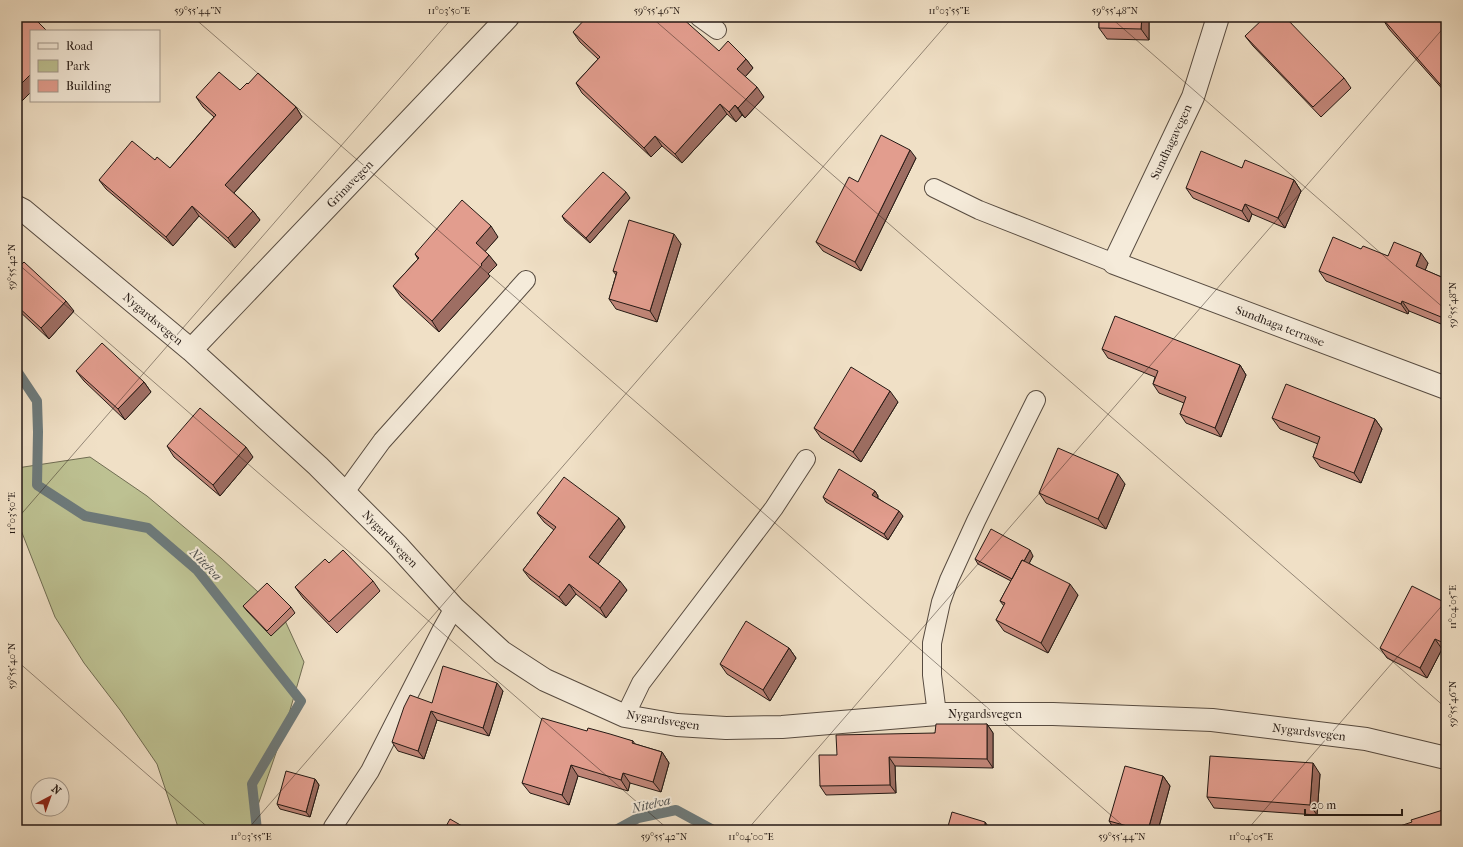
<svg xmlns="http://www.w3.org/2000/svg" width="1463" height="847" font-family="'IM FELL French Canon',serif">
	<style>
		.green { fill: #bdc192; stroke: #706d53 }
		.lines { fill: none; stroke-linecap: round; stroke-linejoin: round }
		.stream { stroke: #6d7a7b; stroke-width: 10 }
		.service-casing { stroke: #574b40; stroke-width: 20 }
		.minor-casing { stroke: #574b40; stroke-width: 24 }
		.service { stroke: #f5ebda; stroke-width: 18 }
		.minor { stroke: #f5ebda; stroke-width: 22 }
		.wall { fill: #c2877a; stroke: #241914 }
		.shaded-wall { fill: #9e6e63; stroke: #241914 }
		.building { fill: #e29d8e; stroke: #241914 }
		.ticks { fill: none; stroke: #241914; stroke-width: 1; stroke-opacity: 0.45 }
		.labels { text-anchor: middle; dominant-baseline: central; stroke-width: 4; stroke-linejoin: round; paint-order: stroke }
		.street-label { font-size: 12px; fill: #241914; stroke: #f5ebda }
		.water-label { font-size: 13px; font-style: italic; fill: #4f5150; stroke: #f5ebda }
		.neatline { fill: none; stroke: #241914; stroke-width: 1.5 }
		.ticks-label { font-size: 10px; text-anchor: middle; fill: #241914 }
	</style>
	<rect width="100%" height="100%" fill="#f0e0c6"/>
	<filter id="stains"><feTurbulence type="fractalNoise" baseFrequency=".005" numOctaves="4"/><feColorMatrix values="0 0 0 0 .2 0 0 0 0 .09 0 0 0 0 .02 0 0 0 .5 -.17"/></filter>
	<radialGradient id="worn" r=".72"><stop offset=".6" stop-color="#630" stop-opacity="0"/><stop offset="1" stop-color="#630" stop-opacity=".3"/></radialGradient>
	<path class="green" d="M90,457l57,39 74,62 61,56 22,48 -18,62 -28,81 -1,25h-78l-22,-66 -37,-54 -36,-47 -29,-46 -38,-97v-52z"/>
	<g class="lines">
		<path class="stream" d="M17,371l20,30 1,31 -1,53 48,31 63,12 49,42 104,131 -49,83 5,46
			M616,830l22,-12 38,-8 37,20"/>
		<defs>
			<path id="service" d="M699,17l18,13
				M934,188l45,22 135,53
				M345,492l37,-51 144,-161
				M937,714l-5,-39v-32l9,-41 8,-22 27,-59 60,-121
				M625,716l16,-33 133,-175 32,-49
				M333,827l37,-56 71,-140 13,-23"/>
			<path id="minor" d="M1218,17l-25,80 -79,166 332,125
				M17,207l6,3 168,140 127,116 80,80 56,62 48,44 43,28 80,36 52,9 49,3 56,-1 155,-13h116l159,6 154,19 80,19
				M191,350l317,-333"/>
		</defs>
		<use href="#service" class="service-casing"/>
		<use href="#minor" class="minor-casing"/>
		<use href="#service" class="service"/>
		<use href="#minor" class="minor"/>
	</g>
	<path class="wall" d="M1099,17h50v23l-42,-1 -8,-11z
		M1382,18l64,9v66l-57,-64z
		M624,20l8,2 87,29 27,8 7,9 -8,9 19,20 -19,21 -3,-3 -6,7 -9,-8 -45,49 -20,-17 -11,11 -69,-64 -6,-10 22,-24 -18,-17 -7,-10z
		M1245,36l99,42 7,10 -30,29 -68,-71z
		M248,84l48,23 6,10 -68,76 19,18 7,9 -25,28 -36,-32 -26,30 -67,-57 -7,-9 56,-20 15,8 44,-51 -11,-10 -7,-10 44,-7z
		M916,158l-55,113 -38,-20 -7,-9 42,-60z
		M1242,168l52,12 7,11 -16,37 -33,-14 -3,8 -56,-24 -7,-10z
		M630,198l-40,45 -25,-22 -3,-5z
		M498,237l-13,14 12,14 -9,9 2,2 -51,56 -38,-35 -8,-11 25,-27 -3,-5z
		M681,244l-24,78 -41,-13 -7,-10 7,-24 -3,-4z
		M1361,249l27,7 40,7 -3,7 21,9v47l-37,-15 -1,3 -82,-33 -7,-10z
		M17,269l57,42 -25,28 -32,-30z
		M1102,349l138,16 6,10 -25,62 -35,-14 -6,-9 4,-11 -25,-10 -6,-9 2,-7 -47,-19z
		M76,371l68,11 7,10 -26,28 -41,-39z
		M898,402l-37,60 -40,-24 -7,-10z
		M1272,418l103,1 7,10 -21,54 -41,-16 -7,-10 5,-13 -38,-15z
		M167,446l86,11 -33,39 -46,-39z
		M1125,484l-19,45 -60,-26 -7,-10z
		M875,491l3,5v2l25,18 -15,24 -62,-38 -3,-5z
		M537,513l82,5 6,9 -27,37 29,26 -21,28 -30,-24 -10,12 -36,-27 -7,-9 31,-40 -10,-8z
		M1033,556l-4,7 49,32 -30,58 -44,-22 -8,-11 8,-14 -4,-5 11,-20 -33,-17 -3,-5z
		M329,563l44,18 7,10 -43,42 -34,-35 -8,-11z
		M1446,603v48l-4,-2 -15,29 -40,-20 -7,-10z
		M243,606l48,1 4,6 -24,23 -24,-25z
		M789,648l7,10 -26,43 -43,-27 -7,-10z
		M503,691l-14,45 -52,-16 -13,39 -26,-8 -6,-9 40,-39z
		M987,724l6,9v35l-98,-2 1,27 -70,2 -6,-9 17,-31 98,-22z
		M587,731l46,10 2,3 27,8 7,11 -8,29 -31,-9 -2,8 -50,-15 -9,29 -39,-12 -8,-10z
		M1320,774l-3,41 -103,-7 -7,-11z
		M1163,776l7,10 -12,44h-43l-6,-9z
		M315,779l4,6 -9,32 -30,-8 -3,-5z"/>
	<path class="shaded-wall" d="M1142,17h7v23l-8,-11z
		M746,59l7,9 -9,10 -7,-9z
		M31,74v18l-13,13 -1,3v-20z
		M757,87l7,10 -19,21 -7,-10z
		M720,104l7,10 -45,49 -7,-9z
		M735,105l7,10 -6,7 -7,-10z
		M296,107l6,10 -70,78 -7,-10z
		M655,136l7,10 -11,11 -7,-9z
		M910,150l6,8 -55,113 -6,-9z
		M1294,180l7,11 -16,37 -7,-10z
		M626,192l4,6 -40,45 -4,-5z
		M1245,204l7,10 -3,8 -7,-11z
		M192,206l7,10 -26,30 -7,-9z
		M253,211l7,9 -25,28 -7,-10z
		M491,226l7,11 -15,17 -7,-11z
		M674,234l7,10 -24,78 -7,-11z
		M1421,253l7,10 -5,13 -7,-10z
		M489,255l8,10 -9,9 2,2 -51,56 -7,-11z
		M66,301l8,10 -25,28 -8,-11z
		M1402,301l7,10 -1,3 -7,-10z
		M1240,365l6,10 -25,62 -6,-9z
		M144,382l7,10 -26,28 -7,-11z
		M890,391l8,11 -37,60 -8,-10z
		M1375,419l7,10 -21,54 -7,-10z
		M246,447l7,10 -33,39 -7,-11z
		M1118,474l7,10 -19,45 -8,-10z
		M875,491l3,5 -2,4 -4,-5z
		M899,511l4,5 -15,24 -4,-6z
		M619,518l6,9 -29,40 -7,-10z
		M1030,550l3,6 -15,29 -4,-5z
		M620,581l7,9 -21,28 -6,-10z
		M569,584l7,10 -10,12 -7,-9z
		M1070,584l8,11 -30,58 -7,-10z
		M1435,639l7,10 -15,29 -7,-10z
		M789,648l7,10 -26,43 -7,-11z
		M497,683l6,8 -14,45 -6,-8z
		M431,711l6,9 -13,39 -6,-8z
		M987,724l6,9v35l-6,-9z
		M662,752l7,11 -8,29 -8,-10z
		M889,757l6,9 1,27 -6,-8z
		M1313,763l7,11 -3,41 -7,-10z
		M571,765l7,11 -9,29 -7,-10z
		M623,773l7,10 -2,8 -7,-11z
		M1163,776l7,10 -12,44h-10z
		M315,779l4,6 -9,32 -4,-5z
		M985,822l6,8h-6z"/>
	<path class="building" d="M24,17h9l14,14h-16v43l-14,14v-63z
		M587,17h33l4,3 2,-3 6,5 4,-5h45l38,34 9,-10 18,18 -9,10 20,18 -19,21 -3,-3 -6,7 -9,-8 -45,50 -20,-18 -11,12 -68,-65 24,-26 -27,-25z
		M1099,17h43l-1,12 -42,-1z
		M1265,17h20l59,61 -31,29 -68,-71z
		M1384,17h53l9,10v64l-64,-73z
		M219,72l21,18 7,-7 1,1 10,-11 38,34 -71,78 28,26 -25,27 -36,-32 -26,31 -67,-57 33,-39 23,19 2,-3 13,11 46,-53 -20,-18z
		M881,135l29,15 -55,112 -39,-20 33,-65 9,5z
		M1201,151l41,17 3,-8 49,20 -16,38 -33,-14 -3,7 -56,-23z
		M603,172l23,20 -40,46 -24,-22z
		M462,200l29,26 -15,17 13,12 -8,9 1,1 -50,56 -39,-35 26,-28 -4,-4z
		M629,220l45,14 -24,77 -41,-12 8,-27 -4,-1z
		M1333,237l28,12 2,-3 25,10 6,-14 27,11 -5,13 30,13v40l-44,-18 -1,3 -82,-33z
		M24,262l42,39 -25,27 -24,-22v-37z
		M1115,316l125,49 -25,63 -35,-14 6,-17 -33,-13 5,-13 -56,-22z
		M102,343l42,39 -26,27 -42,-38z
		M851,367l39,24 -37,61 -39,-24z
		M1286,384l89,35 -21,54 -41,-16 7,-20 -48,-19z
		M200,408l46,39 -33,38 -46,-39z
		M1058,448l60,26 -20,45 -59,-26z
		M839,469l36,22 -3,4 27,16 -15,23 -61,-37z
		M564,477l55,41 -30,39 31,24 -20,27 -31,-24 -10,13 -36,-27 33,-43 -19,-14z
		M991,529l39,21 -6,11 -2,-1 -10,19 -37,-20z
		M343,550l30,31 -44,41 -34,-35 30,-28 4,4z
		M1022,560l48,24 -29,59 -45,-23 9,-17 -5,-2z
		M267,583l24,24 -24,24 -24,-25z
		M1412,586l34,17v41l-11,-5 -15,29 -40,-20z
		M746,621l43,27 -26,42 -43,-26z
		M443,666l54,17 -14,45 -52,-17 -13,40 -26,-9 12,-35 6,-12 22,8z
		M542,718l45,13 1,-3 22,6 23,7 -1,2 30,9 -9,30 -30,-9 -2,7 -50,-15 -9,30 -40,-12z
		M936,724h51v35l-98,-2 1,28 -70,1 -1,-31h18l-1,-20 99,-2z
		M1210,756l103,7 -3,42 -103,-8z
		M1125,766l38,10 -15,54h-6l-33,-9z
		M286,771l29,8 -9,33 -29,-8z
		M1446,809v21h-58l24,-8 -1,-2z
		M952,812l33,10v8h-38z
		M450,819l19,11h-25z
		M298,827l5,3h-7z
		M511,827l5,3h-7z"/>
	<path class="ticks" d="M193,17l935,813M651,17l795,691M1110,17l336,293M17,263l652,567M17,519l436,-502M17,661l194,169M247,830l706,-813M747,830l699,-805M1247,830l199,-229"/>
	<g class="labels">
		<g class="street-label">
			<text transform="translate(1171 142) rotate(-65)">Sundhagavegen</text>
			<text transform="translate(350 184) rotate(-46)">Grinavegen</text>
			<text transform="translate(153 319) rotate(40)">Nygardsvegen</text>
			<text transform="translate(1280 326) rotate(21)">Sundhaga terrasse</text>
			<text transform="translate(390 539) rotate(46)">Nygardsvegen</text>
			<text x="985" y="714">Nygardsvegen</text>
			<text transform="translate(663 720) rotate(9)">Nygardsvegen</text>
			<text transform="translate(1309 732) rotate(7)">Nygardsvegen</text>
		</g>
		<g class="water-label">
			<text transform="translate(206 564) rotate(46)">Nitelva</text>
			<text transform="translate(651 804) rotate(-13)">Nitelva</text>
		</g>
	</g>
	<rect width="1463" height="847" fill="none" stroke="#f0e0c6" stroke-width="44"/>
	<rect x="30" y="30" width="130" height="72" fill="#f5ebda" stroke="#a1978b"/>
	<rect x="38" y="43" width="20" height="6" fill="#f5ebda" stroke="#a1978b"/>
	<text x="66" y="50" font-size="12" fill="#241914">Road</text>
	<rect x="38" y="60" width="20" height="12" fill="#bdc192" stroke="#a1978b"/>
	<text x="66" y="70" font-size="12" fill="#241914">Park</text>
	<rect x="38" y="80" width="20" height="12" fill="#e29d8e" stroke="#a1978b"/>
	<text x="66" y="90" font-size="12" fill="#241914">Building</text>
	<g transform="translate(50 797) rotate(41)"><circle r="19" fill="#f5ebda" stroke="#a1978b"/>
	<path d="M0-3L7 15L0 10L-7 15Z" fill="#8f2418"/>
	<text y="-6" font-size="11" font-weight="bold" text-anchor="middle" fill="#241914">N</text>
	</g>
	<path d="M1305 809v6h97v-6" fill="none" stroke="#241914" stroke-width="2"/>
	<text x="1311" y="809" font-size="12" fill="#241914" stroke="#f5ebda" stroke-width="3" paint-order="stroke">20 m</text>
	<rect x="22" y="22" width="1419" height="803" class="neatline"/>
	<g class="ticks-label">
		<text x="198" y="14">59°55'44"N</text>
		<text x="449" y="14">11°03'50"E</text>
		<text x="657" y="14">59°55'46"N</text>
		<text x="949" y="14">11°03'55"E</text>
		<text x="1115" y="14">59°55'48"N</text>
		<text transform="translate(11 267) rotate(-90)" y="4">59°55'42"N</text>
		<text transform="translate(1452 305) rotate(-90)" y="4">59°55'48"N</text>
		<text transform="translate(11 513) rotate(-90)" y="4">11°03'50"E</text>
		<text transform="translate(1452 607) rotate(-90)" y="4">11°04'05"E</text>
		<text transform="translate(11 666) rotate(-90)" y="4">59°55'40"N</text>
		<text transform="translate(1452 704) rotate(-90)" y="4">59°55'46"N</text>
		<text x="251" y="840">11°03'55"E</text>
		<text x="664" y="840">59°55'42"N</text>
		<text x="751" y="840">11°04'00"E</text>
		<text x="1122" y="840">59°55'44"N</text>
		<text x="1251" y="840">11°04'05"E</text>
	</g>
	<rect width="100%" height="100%" filter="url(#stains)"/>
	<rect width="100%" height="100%" fill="url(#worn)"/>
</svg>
